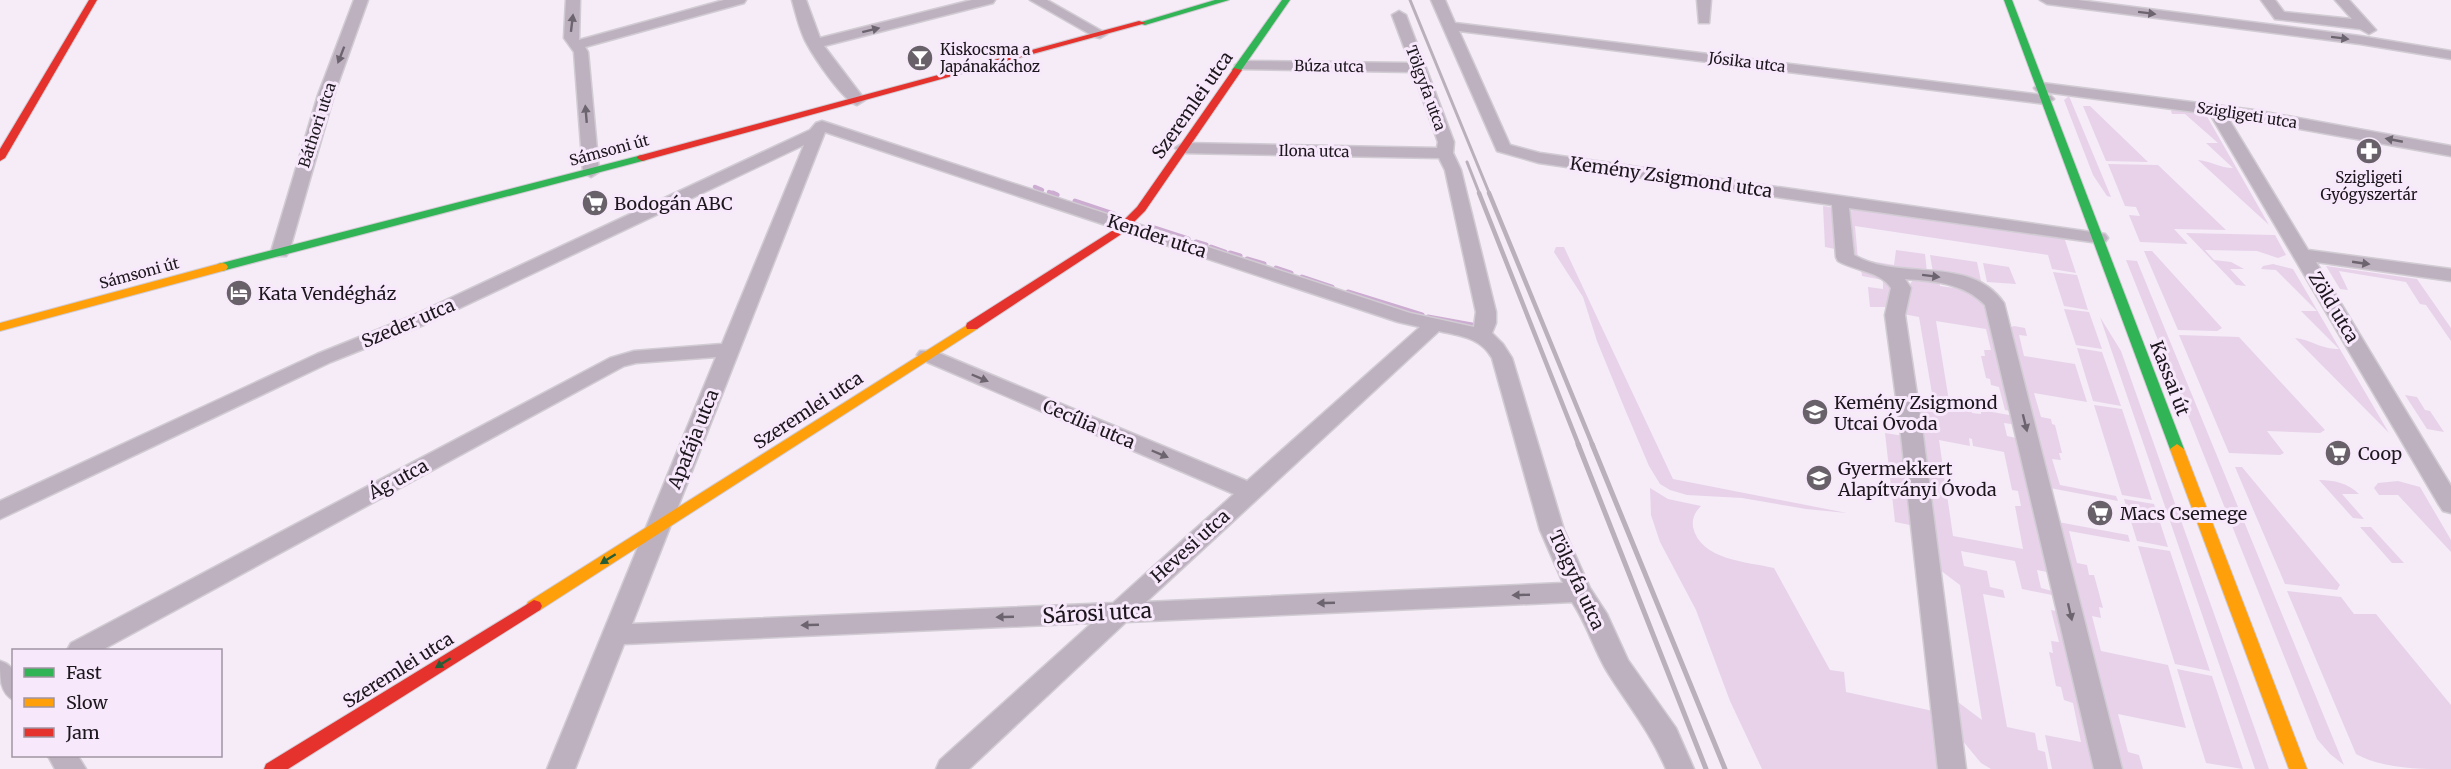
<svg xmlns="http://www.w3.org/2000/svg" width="2451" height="769" font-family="Merriweather,serif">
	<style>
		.green { fill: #e7d2ea; fill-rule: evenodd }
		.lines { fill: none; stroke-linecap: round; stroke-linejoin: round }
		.stream-far1 { stroke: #ccacd1; stroke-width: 4.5 }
		.stream { stroke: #ccacd1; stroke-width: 5 }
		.street-casing { stroke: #d1cbd3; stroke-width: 3 }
		.fast-casing { stroke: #d1cbd3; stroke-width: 2 }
		.slow-casing { stroke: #d1cbd3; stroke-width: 2 }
		.jam-casing { stroke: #d1cbd3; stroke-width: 2 }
		.street { fill: #bdb1bf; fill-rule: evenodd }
		.fast { fill: #30b455; fill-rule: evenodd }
		.slow { fill: #ff9f0a; fill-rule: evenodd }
		.jam { fill: #e5322d; fill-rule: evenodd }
		.rail-far2 { stroke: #bab0bc; stroke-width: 3 }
		.rail-far1 { stroke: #bab0bc; stroke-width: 4.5 }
		.rail { stroke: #bab0bc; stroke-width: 5 }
		.oneway { fill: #6c646e }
		.oneway2 { fill: #255d36 }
		.labels { text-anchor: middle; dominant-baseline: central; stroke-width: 6; stroke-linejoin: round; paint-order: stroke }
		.far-poi-label { font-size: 15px; fill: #1c161d; stroke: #f8e8fb; text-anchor: start }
		.far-street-label { font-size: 15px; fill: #1c161d; stroke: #f8e8fb }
		.street-label { font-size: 18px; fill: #1c161d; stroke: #f8e8fb }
		.poi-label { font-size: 18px; fill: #1c161d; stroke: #f8e8fb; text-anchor: start }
		.near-street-label { font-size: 21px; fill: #1c161d; stroke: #f8e8fb }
	</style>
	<rect width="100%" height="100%" fill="#f5ecf7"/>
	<path class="green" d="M2069,96l42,101 -4,-1 -14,-21 -29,-75z
		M2083,106h7l58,56 -42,-1z
		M2176,108l29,5 64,112 -71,-65c13,1 22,8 35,8l-27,-25h12l-33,-29h-13l-1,-3z
		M2108,164l50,1 68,65 -52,-1 14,15 -48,-2 -11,-27 11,1 -4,-9 -11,-1z
		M1823,206l7,1 2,3 3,39 -10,-2z
		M1855,208l209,29 12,36 -24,-4 -4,-14 -193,-29 3,33 36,6 2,-15 29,4 2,18c-22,-2 -59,1 -75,-17l-3,-43z
		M2186,233l89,2 11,20 -8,3 -21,-7 -52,-1 9,10 17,2 13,7h-14l16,17 -10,-1z
		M1556,247h8l109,232 174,34 -41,-4 -64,-11 -55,-3 -17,-5 -10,-6 -11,-18 -25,-59 -27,-66 -14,-44 -29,-45z
		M2144,251h8l70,77 -5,3 -39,-1z
		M1930,255l47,7 4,19 -48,-8z
		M2126,260l11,1 207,504 -14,-11 -13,-15z
		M1983,263l26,4 7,17 -29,-2z
		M2273,264l20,5 96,164 -94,-95c17,2 25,11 44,11l-38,-38h16l-41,-41 -15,-1 2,-3z
		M2326,266l91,13 34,49v13l-25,-36 -6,-1 -14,-22 -67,-11 9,19 -8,-1z
		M1861,269l22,9 8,7 1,5 -6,17h-16l-2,-20 15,2v-9l-21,-4z
		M2053,272l24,3 11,35 -24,-4z
		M1913,280l26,1 1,5 22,3v-3l25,18 27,108 -9,-2 -6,-23 -8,-2 -1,-6 -4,-1 -5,-22h4l-1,-6h7l-5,-21 -50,-8 13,80 21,3 2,9 9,1v-4l34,6 3,9 -14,-2 3,13 14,3 31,134 -15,-3 4,18 15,4 1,4 -35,-7 -7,-28 -54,-10 3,15 23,5 3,16 13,3 2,8 -22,-4 24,133 28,6 3,17 7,2 3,17h-57l-10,-6 -19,-23 -8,-41 28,21 -22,-135 -24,-18 -19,-158 18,2 -16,-94 -16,-3 7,-22v-8zM1969,438l3,1 1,7 31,6 8,38 6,1 3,15h-6l8,43 -70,-13 -14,-96 31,6z
		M2064,309l25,3 13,37 -26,-4z
		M2100,317l21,34 148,418h-14z
		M2014,326l11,2 2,8 -8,-1 5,21 51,8 12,38 -53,-9 7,24 10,2 1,5 3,1 7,28h-3l2,7 -9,-1 8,26 56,11 2,5 -68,-13 -41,-160z
		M2179,335l60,2 86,93 -5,3 -53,-2 17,22 -4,2 -51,-2z
		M2077,348l25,4 19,54 -28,-5z
		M2405,395l12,2 8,13 5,1 14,21 -17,-3z
		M2094,405l28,4 30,91 -30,-5z
		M1885,433l19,3 11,90 -20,-4z
		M2235,467h7l98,118 -3,5 -52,-6z
		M2319,480c15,0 29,3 40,14h-17l22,25 -11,-1z
		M2398,481l22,6 31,53v12l-53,-57h-19l-5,-7 4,-5z
		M1650,488l18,11 33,7c-6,6 -9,12 -8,21 7,33 55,35 81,41l56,102 14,2 2,20 87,19 7,58h-178l-32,-68 -34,-91 -36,-68 -9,-27z
		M2124,499l30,5 14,43 -31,-6z
		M2058,522l70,13 2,7 -61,-11 8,32 10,2 2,10h5l9,33 -4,-1 2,11 -9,-2 9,35 67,14 18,63 -68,-14 10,38 11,3 4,14h-23z
		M2360,527h11l33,36h-12z
		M2138,546l32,5 40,120 -35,-7z
		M2287,591l54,6 13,17h22l75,91v64c-33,0 -67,0 -95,-15z
		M2051,610l10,2 36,157h-45l-7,-34 36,7 -8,-39 -9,-3 -3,-13 -5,-1 -7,-34 4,1 -2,-12 8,1z
		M2177,669l35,7 31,93 -37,-6z"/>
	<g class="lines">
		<path class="stream-far1" d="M1035,187l7,3
			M1049,192l8,3"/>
		<path class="stream" d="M1053,193l4,2
			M1075,201l39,13
			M1148,226l40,13
			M1196,242l10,3
			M1211,247l14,5
			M1230,253l10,3
			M1247,259l17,5
			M1276,268l15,5
			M1302,277l30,10
			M1348,292l74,23
			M1428,317l44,8"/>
		<defs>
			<path id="street" d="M354,0h14l-34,95 -45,157 -3,4h-12l-3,-4 47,-157z
				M566,0h14l-1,40 145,-40h22l-2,3 -159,44 3,5 11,120 -8,5 -8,-5 -9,-120 -10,-14z
				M792,0h14l14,38 152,-38h23l-2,3 -169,43 41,54 -8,5c-14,-4 -43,-48 -50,-61 -7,-12 -11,-30 -15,-44z
				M1030,0h17l60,34 -7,4 -5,-1z
				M1431,0h14l10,23 596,73 3,3 -8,5 -587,-73 51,114 30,8 565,81 3,4 -3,4 -6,1 -250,-35 5,47c45,27 116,-1 150,48l118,466h-28l-109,-464c-21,-22 -52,-24 -80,-26l6,9 -6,27 18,120 43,334h-28l-37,-334 -16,-120 6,-27c-11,-17 -36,-17 -53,-27l-2,-4 -4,-52 -293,-42 -42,-12z
				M1697,0h14l-2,23h-10z
				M2040,0h38l282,36 91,15v8l-91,-15 -313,-40z
				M2261,0h14l9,12 68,7 -17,-19h14l27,30 -7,4 -9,-5 -85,-10z
				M1399,11l7,4 48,127 -1,11 8,17 35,142v11l-4,10 11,11 9,14 52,172 26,58 17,26 21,46 48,68 18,41h-28c-15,-36 -38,-64 -58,-96 -14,-23 -21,-49 -36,-71l-446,20 -157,147h-33l4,-9 152,-137 -468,21 -49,125h-28l169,-412 -80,6 -12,3 -522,284h-35l4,-7 539,-285 24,-7 88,-7 82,-199 -378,179 -95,38 -331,157v-18l317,-147 95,-38 398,-186 6,-7 6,-2 588,192 64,14 2,-15 -31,-142 -6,-12 -256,-5 -8,-5 8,-5 254,5 1,-6 -25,-70 -171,-3 -7,-4 7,-4 168,2 -18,-48zM825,132l573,190 22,5 -173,154 -313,-130h-14l-3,4 3,4 314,135 -121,109 -481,21zM1439,331c21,5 41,6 53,27l48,172 23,53 -417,19z
				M2042,83l212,27 197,36v10l-224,-40 81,134 143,19v12l-135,-19 135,224v27l-8,-2 -4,-6 -229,-391 -173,-23 -3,-3z
				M0,661c20,6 14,21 14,39 -14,-6 -14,-23 -14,-39z
				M48,756h30l8,13h-31z"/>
			<path id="fast" d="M1215,0h14l-84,25 -7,-2z
				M1282,0h8l-50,72h-6l-2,-2z
				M2004,0h8l172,449 -2,3h-10l-2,-3z
				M642,155l5,3 -1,2 -424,111 -6,-4 2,-3z"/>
			<path id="slow" d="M222,263l4,1 2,3 -2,3 -226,61v-8z
				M972,322l6,4 -1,3 -437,281 -6,2 -6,-2 -2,-4 2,-4z
				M2177,444l7,5 123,320h-18l-119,-320z"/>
			<path id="jam" d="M89,0h8l-92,158 -5,3v-12z
				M1139,21l7,2 -500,137 -4,1 -5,-3 1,-2z
				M1234,68l8,2 -97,141 -22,22 -146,96h-10l-1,-3 1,-3 148,-94 22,-22z
				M534,600l6,2 2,4 -2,4 -252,159h-24l2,-5z"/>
		</defs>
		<use href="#street" class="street-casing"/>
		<use href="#fast" class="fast-casing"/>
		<use href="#slow" class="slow-casing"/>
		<use href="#jam" class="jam-casing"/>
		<use href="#street" class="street"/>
		<use href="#fast" class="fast"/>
		<use href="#slow" class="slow"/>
		<use href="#jam" class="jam"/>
		<path class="rail-far2" d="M1410,0l80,195
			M1467,162l13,33"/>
		<path class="rail-far1" d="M1479,193l100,253
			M1489,193l104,253"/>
		<path class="rail" d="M1578,444l128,325
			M1592,444l133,325"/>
	</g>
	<defs><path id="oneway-solid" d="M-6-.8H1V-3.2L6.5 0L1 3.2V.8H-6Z" transform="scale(1.5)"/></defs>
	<g class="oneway">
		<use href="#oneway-solid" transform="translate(2147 13) rotate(7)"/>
		<use href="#oneway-solid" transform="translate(572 23) rotate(-83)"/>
		<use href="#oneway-solid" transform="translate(871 30) rotate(-14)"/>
		<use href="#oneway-solid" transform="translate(2340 38) rotate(7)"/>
		<use href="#oneway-solid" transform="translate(341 55) rotate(111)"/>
		<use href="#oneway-solid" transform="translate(586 114) rotate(-95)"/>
		<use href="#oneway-solid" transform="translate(2394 140) rotate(-169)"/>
		<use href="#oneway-solid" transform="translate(2361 263) rotate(8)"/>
		<use href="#oneway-solid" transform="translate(1931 276) rotate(7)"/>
		<use href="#oneway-solid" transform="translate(980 378) rotate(23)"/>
		<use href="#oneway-solid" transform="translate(2025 423) rotate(76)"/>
		<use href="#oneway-solid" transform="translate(1160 454) rotate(23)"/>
		<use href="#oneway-solid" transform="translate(1521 595) rotate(178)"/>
		<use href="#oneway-solid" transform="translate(1326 603) rotate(178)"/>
		<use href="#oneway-solid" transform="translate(2070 612) rotate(77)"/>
		<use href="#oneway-solid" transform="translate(1005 617) rotate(178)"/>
		<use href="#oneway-solid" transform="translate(810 625) rotate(178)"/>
	</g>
	<g class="oneway2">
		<use href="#oneway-solid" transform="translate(608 559) rotate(148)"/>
		<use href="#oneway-solid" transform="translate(443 663) rotate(148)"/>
	</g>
	<defs>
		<symbol id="bar-disc" viewBox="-11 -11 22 22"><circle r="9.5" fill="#686169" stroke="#f8e8fb"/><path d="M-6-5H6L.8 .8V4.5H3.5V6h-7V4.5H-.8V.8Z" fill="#fff"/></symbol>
		<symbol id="pharmacy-disc" viewBox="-11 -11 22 22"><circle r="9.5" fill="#686169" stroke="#f8e8fb"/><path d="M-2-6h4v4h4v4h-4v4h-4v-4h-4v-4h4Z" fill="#fff"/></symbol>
		<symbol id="supermarket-disc" viewBox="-11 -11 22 22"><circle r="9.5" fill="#686169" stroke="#f8e8fb"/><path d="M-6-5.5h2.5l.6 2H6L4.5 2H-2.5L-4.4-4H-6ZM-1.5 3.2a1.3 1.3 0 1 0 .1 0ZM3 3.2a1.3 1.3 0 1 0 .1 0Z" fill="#fff"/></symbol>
		<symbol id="hotel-disc" viewBox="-11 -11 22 22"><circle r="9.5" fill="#686169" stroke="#f8e8fb"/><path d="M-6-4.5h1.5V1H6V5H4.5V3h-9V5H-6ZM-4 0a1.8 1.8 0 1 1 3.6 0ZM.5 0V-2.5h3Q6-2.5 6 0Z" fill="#fff"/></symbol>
		<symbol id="school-disc" viewBox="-11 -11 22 22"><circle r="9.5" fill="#686169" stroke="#f8e8fb"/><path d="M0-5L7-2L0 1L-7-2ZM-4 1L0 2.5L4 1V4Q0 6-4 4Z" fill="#fff"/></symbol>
	</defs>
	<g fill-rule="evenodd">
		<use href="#bar-disc" x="905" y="43" width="30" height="30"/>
		<use href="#pharmacy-disc" x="2354" y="136" width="30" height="30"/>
		<use href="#supermarket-disc" x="580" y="188" width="30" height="30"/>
		<use href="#hotel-disc" x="224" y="278" width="30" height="30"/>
		<use href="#school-disc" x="1800" y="397" width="30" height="30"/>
		<use href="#supermarket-disc" x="2323" y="438" width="30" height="30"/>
		<use href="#school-disc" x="1804" y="463" width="30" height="30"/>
		<use href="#supermarket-disc" x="2085" y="498" width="30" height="30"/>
	</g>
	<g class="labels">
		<g class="far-poi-label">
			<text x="940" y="49">Kiskocsma a<tspan x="940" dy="17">Japánakáchoz</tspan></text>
			<text x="2369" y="177" text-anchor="middle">Szigligeti<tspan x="2369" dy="17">Gyógyszertár</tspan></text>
		</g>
		<g class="far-street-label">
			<text transform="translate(1747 62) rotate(7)">Jósika utca</text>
			<text transform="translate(1329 66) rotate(1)">Búza utca</text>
			<text transform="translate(1426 88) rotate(70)">Tölgyfa utca</text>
			<text transform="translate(2247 115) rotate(9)">Szigligeti utca</text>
			<text transform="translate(317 125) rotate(-72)">Báthori utca</text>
			<text transform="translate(609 150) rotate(-15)">Sámsoni út</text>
			<text transform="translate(1314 151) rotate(1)">Ilona utca</text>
			<text transform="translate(139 273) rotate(-15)">Sámsoni út</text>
		</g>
		<g class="street-label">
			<text transform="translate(1192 105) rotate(-55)">Szeremlei utca</text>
			<text transform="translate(1671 177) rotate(8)">Kemény Zsigmond utca</text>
			<text transform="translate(1157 236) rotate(18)">Kender utca</text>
			<text transform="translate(2334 307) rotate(59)">Zöld utca</text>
			<text transform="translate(408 323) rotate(-23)">Szeder utca</text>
			<text transform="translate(2170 378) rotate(69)">Kassai út</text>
			<text transform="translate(808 410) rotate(-33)">Szeremlei utca</text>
			<text transform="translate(1089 424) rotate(23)">Cecília utca</text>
			<text transform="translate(693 439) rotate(-68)">Apafája utca</text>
			<text transform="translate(398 479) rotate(-28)">Ág utca</text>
			<text transform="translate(1190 546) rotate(-42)">Hevesi utca</text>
			<text transform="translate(1577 580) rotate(65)">Tölgyfa utca</text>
			<text transform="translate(398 670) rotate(-32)">Szeremlei utca</text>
		</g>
		<g class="poi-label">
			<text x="614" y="203">Bodogán ABC</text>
			<text x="258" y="293">Kata Vendégház</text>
			<text x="1834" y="402">Kemény Zsigmond<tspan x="1834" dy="21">Utcai Óvoda</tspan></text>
			<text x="2358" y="453">Coop</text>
			<text x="1838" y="468">Gyermekkert<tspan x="1838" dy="21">Alapítványi Óvoda</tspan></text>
			<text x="2120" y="513">Macs Csemege</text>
		</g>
		<g class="near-street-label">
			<text transform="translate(1097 613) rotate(-3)">Sárosi utca</text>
		</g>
	</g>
	<rect x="12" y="649" width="210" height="108" fill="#f8e8fb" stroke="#a094a2" stroke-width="1.5"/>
	<rect x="24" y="668" width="30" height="9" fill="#30b455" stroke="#a094a2" stroke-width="1.5"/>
	<text x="66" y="679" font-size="18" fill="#1c161d">Fast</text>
	<rect x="24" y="698" width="30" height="9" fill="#ff9f0a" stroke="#a094a2" stroke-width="1.5"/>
	<text x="66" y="709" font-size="18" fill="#1c161d">Slow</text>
	<rect x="24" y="728" width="30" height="9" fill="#e5322d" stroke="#a094a2" stroke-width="1.5"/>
	<text x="66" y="739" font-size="18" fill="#1c161d">Jam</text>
</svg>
